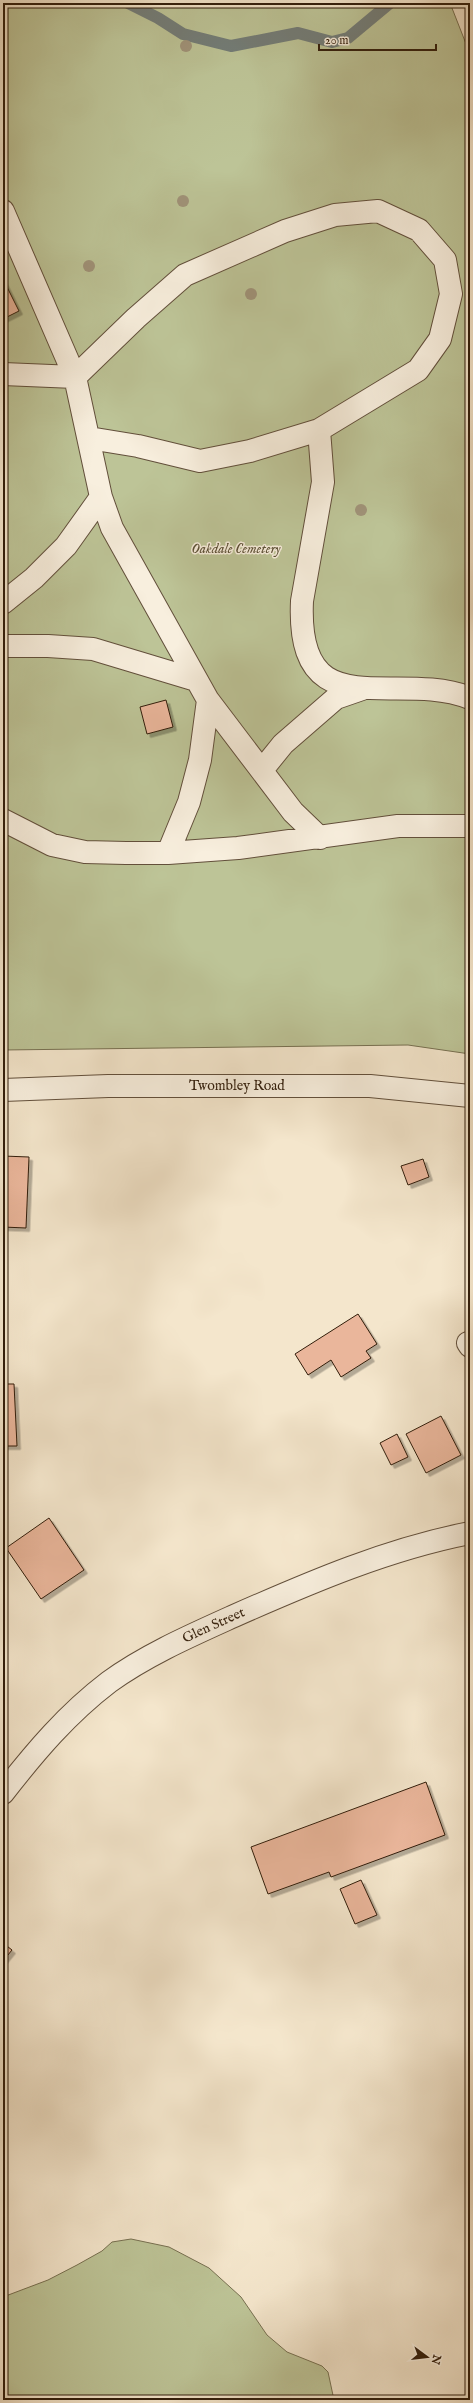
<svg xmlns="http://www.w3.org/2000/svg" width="473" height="2403" font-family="'IM FELL English',serif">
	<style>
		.green { fill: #bdc497; stroke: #777051 }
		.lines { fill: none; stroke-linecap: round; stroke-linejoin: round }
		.stream { stroke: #737d78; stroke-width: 12 }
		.building { fill: #eab69b; stroke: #311d0b; filter: url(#shadow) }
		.service-casing { stroke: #624f3b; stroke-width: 24 }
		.minor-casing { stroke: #624f3b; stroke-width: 24 }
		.tertiary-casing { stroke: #624f3b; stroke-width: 24 }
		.service { stroke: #f8efde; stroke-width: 22 }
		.minor { stroke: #f8efde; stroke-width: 22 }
		.tertiary { stroke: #f8efde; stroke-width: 22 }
		.tree { fill: #a09379 }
		.labels { text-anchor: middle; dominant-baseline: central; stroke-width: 3; stroke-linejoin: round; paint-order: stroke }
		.park-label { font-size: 14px; font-style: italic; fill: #5b4f35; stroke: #f8efde }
		.street-label { font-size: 14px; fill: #311d0b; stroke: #f8efde }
	</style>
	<defs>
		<filter id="shadow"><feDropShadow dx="3.5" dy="3.5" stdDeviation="0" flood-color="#0004"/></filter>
	</defs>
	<rect width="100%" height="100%" fill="#f4e6cc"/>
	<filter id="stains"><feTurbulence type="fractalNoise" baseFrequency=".005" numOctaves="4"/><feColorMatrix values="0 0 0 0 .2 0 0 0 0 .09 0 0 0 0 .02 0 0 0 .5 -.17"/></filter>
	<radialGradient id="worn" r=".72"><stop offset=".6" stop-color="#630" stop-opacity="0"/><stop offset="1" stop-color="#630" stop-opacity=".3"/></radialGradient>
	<path class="green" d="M3,3h447l20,51v1000l-62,-9 -405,5z
		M131,2239l38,8 40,21 32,29 26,38 20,17 35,14 6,6 6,28h-331v-103l45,-17 29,-15 25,-14 10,-9z"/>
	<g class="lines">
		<path class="stream" d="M128,3l30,15 25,16 48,12 67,-13 34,9 16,-4 42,-35"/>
	</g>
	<path class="building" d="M3,279l16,32 -16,8z
		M166,700l7,27 -26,7 -7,-27z
		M3,1156l26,1 -3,71 -23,-1z
		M423,1159l6,18 -21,8 -7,-19z
		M358,1314l19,30 -11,7 5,7 -30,19 -10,-17 -23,15 -13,-21z
		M3,1384h11l3,62h-14z
		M441,1416l20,39 -35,18 -20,-39z
		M397,1434l11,23 -17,8 -11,-22z
		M49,1518l35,52 -43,29 -35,-51z
		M426,1782l19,53 -114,42 -2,-5 -61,22 -17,-47z
		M361,1880l16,35 -22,9 -15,-35z
		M3,1943l9,7 -9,11z"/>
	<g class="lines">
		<defs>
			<path id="service" d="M3,211l72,166 26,120 11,31 96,172 85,112 27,26
				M3,374l72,3 61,-59 49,-43 100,-44 50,-16 43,-4 41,19 26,30 6,34 -11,45 -22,31 -99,60 -69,21 -50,10 -62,-15 -49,-8
				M319,430l4,52 -21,119c-6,130 92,67 168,97
				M3,603l31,-25 32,-32 35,-49
				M3,646h45l45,3 103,31
				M262,770l21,-26 53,-46 26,-9
				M3,820l49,25 33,7 41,1h42l70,-5 160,-22h72
				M168,853l21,-51 11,-42 8,-60"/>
			<g id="minor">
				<path d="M468,1343l2,3"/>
				<path id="s1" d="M3,1793c32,-41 64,-79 106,-111 37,-27 83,-47 125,-66 77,-34 154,-67 236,-83"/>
			</g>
			<g id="tertiary">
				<path id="s2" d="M3,1090l105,-4h262l100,10"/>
			</g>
		</defs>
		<use href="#service" class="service-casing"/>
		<use href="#minor" class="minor-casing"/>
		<use href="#tertiary" class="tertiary-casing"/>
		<use href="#service" class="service"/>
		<use href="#minor" class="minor"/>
		<use href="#tertiary" class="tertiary"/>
	</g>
	<g class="tree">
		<circle cx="186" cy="46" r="6"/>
		<circle cx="183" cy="201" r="6"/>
		<circle cx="89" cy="266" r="6"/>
		<circle cx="251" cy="294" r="6"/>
		<circle cx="361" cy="510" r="6"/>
	</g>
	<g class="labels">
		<g class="park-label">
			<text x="236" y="549">Oakdale Cemetery</text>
		</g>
		<g class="street-label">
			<text stroke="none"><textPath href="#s2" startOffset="234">Twombley Road</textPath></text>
			<text stroke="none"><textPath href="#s1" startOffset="273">Glen Street</textPath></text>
		</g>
	</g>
	<rect width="473" height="2403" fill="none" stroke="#f4e6cc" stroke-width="16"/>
	<rect x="4" y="4" width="465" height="2395" fill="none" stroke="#311d0b" stroke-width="2"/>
	<rect x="8" y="8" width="457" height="2387" fill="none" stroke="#311d0b"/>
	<g transform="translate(427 2357) rotate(105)" stroke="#f8efde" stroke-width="3" paint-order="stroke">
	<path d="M0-3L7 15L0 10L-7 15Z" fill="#311d0b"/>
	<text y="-6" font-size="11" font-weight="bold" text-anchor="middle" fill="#311d0b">N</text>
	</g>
	<path d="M319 44v6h117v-6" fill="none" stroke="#311d0b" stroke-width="2"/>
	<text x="325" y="44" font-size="12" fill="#311d0b" stroke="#f8efde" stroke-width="3" paint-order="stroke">20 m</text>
	<rect width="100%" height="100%" filter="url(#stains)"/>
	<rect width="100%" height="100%" fill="url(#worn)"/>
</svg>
